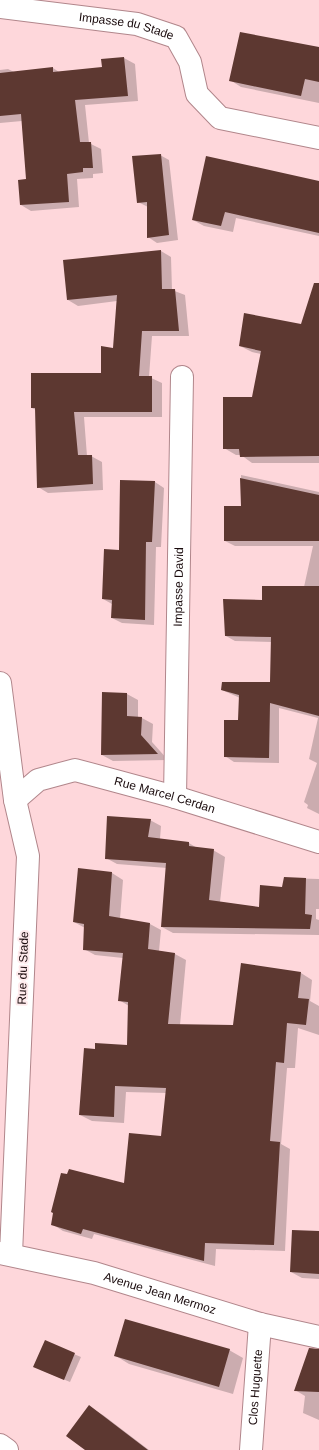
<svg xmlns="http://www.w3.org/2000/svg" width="319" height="1450" font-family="Arial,sans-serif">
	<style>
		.shadow { fill: #0003 }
		.building { fill: #5d3831 }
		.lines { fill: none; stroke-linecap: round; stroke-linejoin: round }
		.minor-casing { stroke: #b1868b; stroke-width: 24 }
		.minor { stroke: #fff; stroke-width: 22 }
		.labels { text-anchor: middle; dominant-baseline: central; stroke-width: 4; stroke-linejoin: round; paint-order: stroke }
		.street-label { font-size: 12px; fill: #190a0c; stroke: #feeaec }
	</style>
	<rect width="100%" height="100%" fill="#fed7db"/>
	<path class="shadow" d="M319,48v55l-78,-16 -11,-7z
		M124,58l11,6 3,37 -53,4 4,38 12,6 2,24 -10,1v4l-16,1 2,28 -48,4 -10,-6 6,-25 -5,-59 -22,2v-53l8,-1 6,3 39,-4 6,4 44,-4 -1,-8z
		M160,155l9,5 9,80 -21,3 -9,-6v-30l-10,-5z
		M319,182v54l-83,-18 -3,14 -29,-6 -11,-6z
		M161,251l10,6 1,33 13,5 4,41h-37l-3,41 13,6v34h-78l3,39h4l11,6 1,28 -55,3 -10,-6 -2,-77 -4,-2 70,-34 12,-25 3,-48 -39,5 -10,-6z
		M319,324v139h-67l-11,-8h-5l-12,-7 29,-50 8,-44 -9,-2 -12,-6 62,-21z
		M241,475l78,17v322l-12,-6 1,-3 -4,-3 13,-39 -8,-4 9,-41 -39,-10v55l-45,-1 -9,-6 14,-35 1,-23 -18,-8 49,-7 1,-41 -37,-1 -9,-5 37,-35 41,-14 9,-41h-78l-10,-5 17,-34z
		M155,482l9,6 -3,59h-5l-2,78 -32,-2 -10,-5v-14l-9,-5 17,-48z
		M127,694l11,6v18h4l11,6 -1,18 16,18 -55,1 -11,-6z
		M150,820l11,6 -1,13 29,4 8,5 16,2 12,7 -5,45 40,6 23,-19 2,-11 34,1v30h-3v10l3,1v15l-146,-2 -11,-6 5,-59 -50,-4 -11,-6z
		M79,869l33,4 11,7 -3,39 30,5 11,6 -2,21 16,3 11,6 -6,65 54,1 67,-53 11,7 -2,21 9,5v29l-21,-7 -3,40h-8l-6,76 9,5 -5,102 -69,-2 -1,17 -121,-32 -2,5 -29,-8 -11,-7 73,-40 37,-47 5,-44 -41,-1 -2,31 -32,-2 -12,-6 15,-65 33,-4 1,-40 -10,-6 4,-42 -28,-3 -11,-6 1,-21 -11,-6z
		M319,1232v47l-17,-1 -11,-6z
		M45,1342l36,15 -11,25 -29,-12z
		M229,1350l14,8 -10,36 -104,-30 -13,-8z
		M319,1371v49l-16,-7 2,-17 -10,-6z
		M89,1407l14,8 46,35h-63z"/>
	<path class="building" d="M240,32l79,15v35l-14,-3 -4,17 -72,-15z
		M124,57l4,39 -53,4 5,42h11l2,26h-10v4l-16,2 2,28 -49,3 -2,-25 8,-1 -5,-65 -21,2v-43l53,-6v5l49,-5 -1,-8z
		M161,154l8,81 -22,3v-36l-10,1 -5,-47z
		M206,156l113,25v52l-94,-21 -4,14 -29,-6z
		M161,250l1,39h13l4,42h-37l-3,45h13v36h-78l4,43h14l1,29 -56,4 -2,-80h-4v-35h70v-27l12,2 4,-53 -50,5 -4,-40z
		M314,283h5v173l-79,1 -1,-8h-16v-52h29l9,-46 -22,-5 5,-33 57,11z
		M240,478l79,17v46h-95v-35h17z
		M120,480l35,1 -3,61h-6l-1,78 -34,-2 1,-18 -10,-1 2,-50 15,1z
		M262,586h57v130l-49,-13 -1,55 -45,-1v-37h14l1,-25 -18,-5 1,-8h48l1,-45 -46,-1 -2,-37 39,1z
		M102,692l25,1v23l15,1 -1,18 17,19 -57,1z
		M107,816l44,3 -3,18 41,5v4l25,3 -5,51 50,7 1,-22 22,2 2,-10 22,1 -1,36 7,1 -2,14 -149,-2 5,-64 -61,-4z
		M78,868l34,4 -3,44 41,7 -2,26 27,4 -7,71 65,1 8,-62 60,9 -3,26 11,1 -3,26 -19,-2 -3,40 -8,-1 -6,79 10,1 -6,103 -69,-2 -1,18 -121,-32 -2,5 -30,-9 2,-12 -2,-1 10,-39 6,1 2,-5 55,14 5,-50 32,3 5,-48 -51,-2 -1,31 -35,-2 5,-67 11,1v-6l32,2 1,-43 -10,-1 5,-48 -40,-3 1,-26 -11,-2z
		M292,1230l27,1v43l-29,-2z
		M125,1319l105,30 -11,38 -105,-31z
		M45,1340l30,13 -11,27 -31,-13z
		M309,1348l10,1v43l-25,-1z
		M89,1405l59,45h-63l-19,-14z"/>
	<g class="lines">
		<defs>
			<g id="minor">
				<path id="s1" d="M0,7l137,17 39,13 14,25 7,32 23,24 99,20"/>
				<path d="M0,683l15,117 13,56 -17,398"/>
				<path id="s2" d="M175,797l7,-420"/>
				<path id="s3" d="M15,800l23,-20 37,-10 100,27 144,45"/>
				<path id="s4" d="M0,1253l94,20 166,51 59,13"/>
				<path d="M0,1445l7,5"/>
				<path id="s5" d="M251,1450l9,-126"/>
			</g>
		</defs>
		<use href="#minor" class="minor-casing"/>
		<use href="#minor" class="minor"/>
	</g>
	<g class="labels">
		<g class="street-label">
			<text stroke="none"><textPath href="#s1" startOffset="128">Impasse du Stade</textPath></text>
			<text stroke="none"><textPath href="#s2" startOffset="210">Impasse David</textPath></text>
			<text stroke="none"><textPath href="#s3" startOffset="162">Rue Marcel Cerdan</textPath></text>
			<text transform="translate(23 968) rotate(-88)">Rue du Stade</text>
			<text stroke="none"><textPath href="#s4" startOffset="165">Avenue Jean Mermoz</textPath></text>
			<text stroke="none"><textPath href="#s5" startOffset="63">Clos Huguette</textPath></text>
		</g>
	</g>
</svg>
